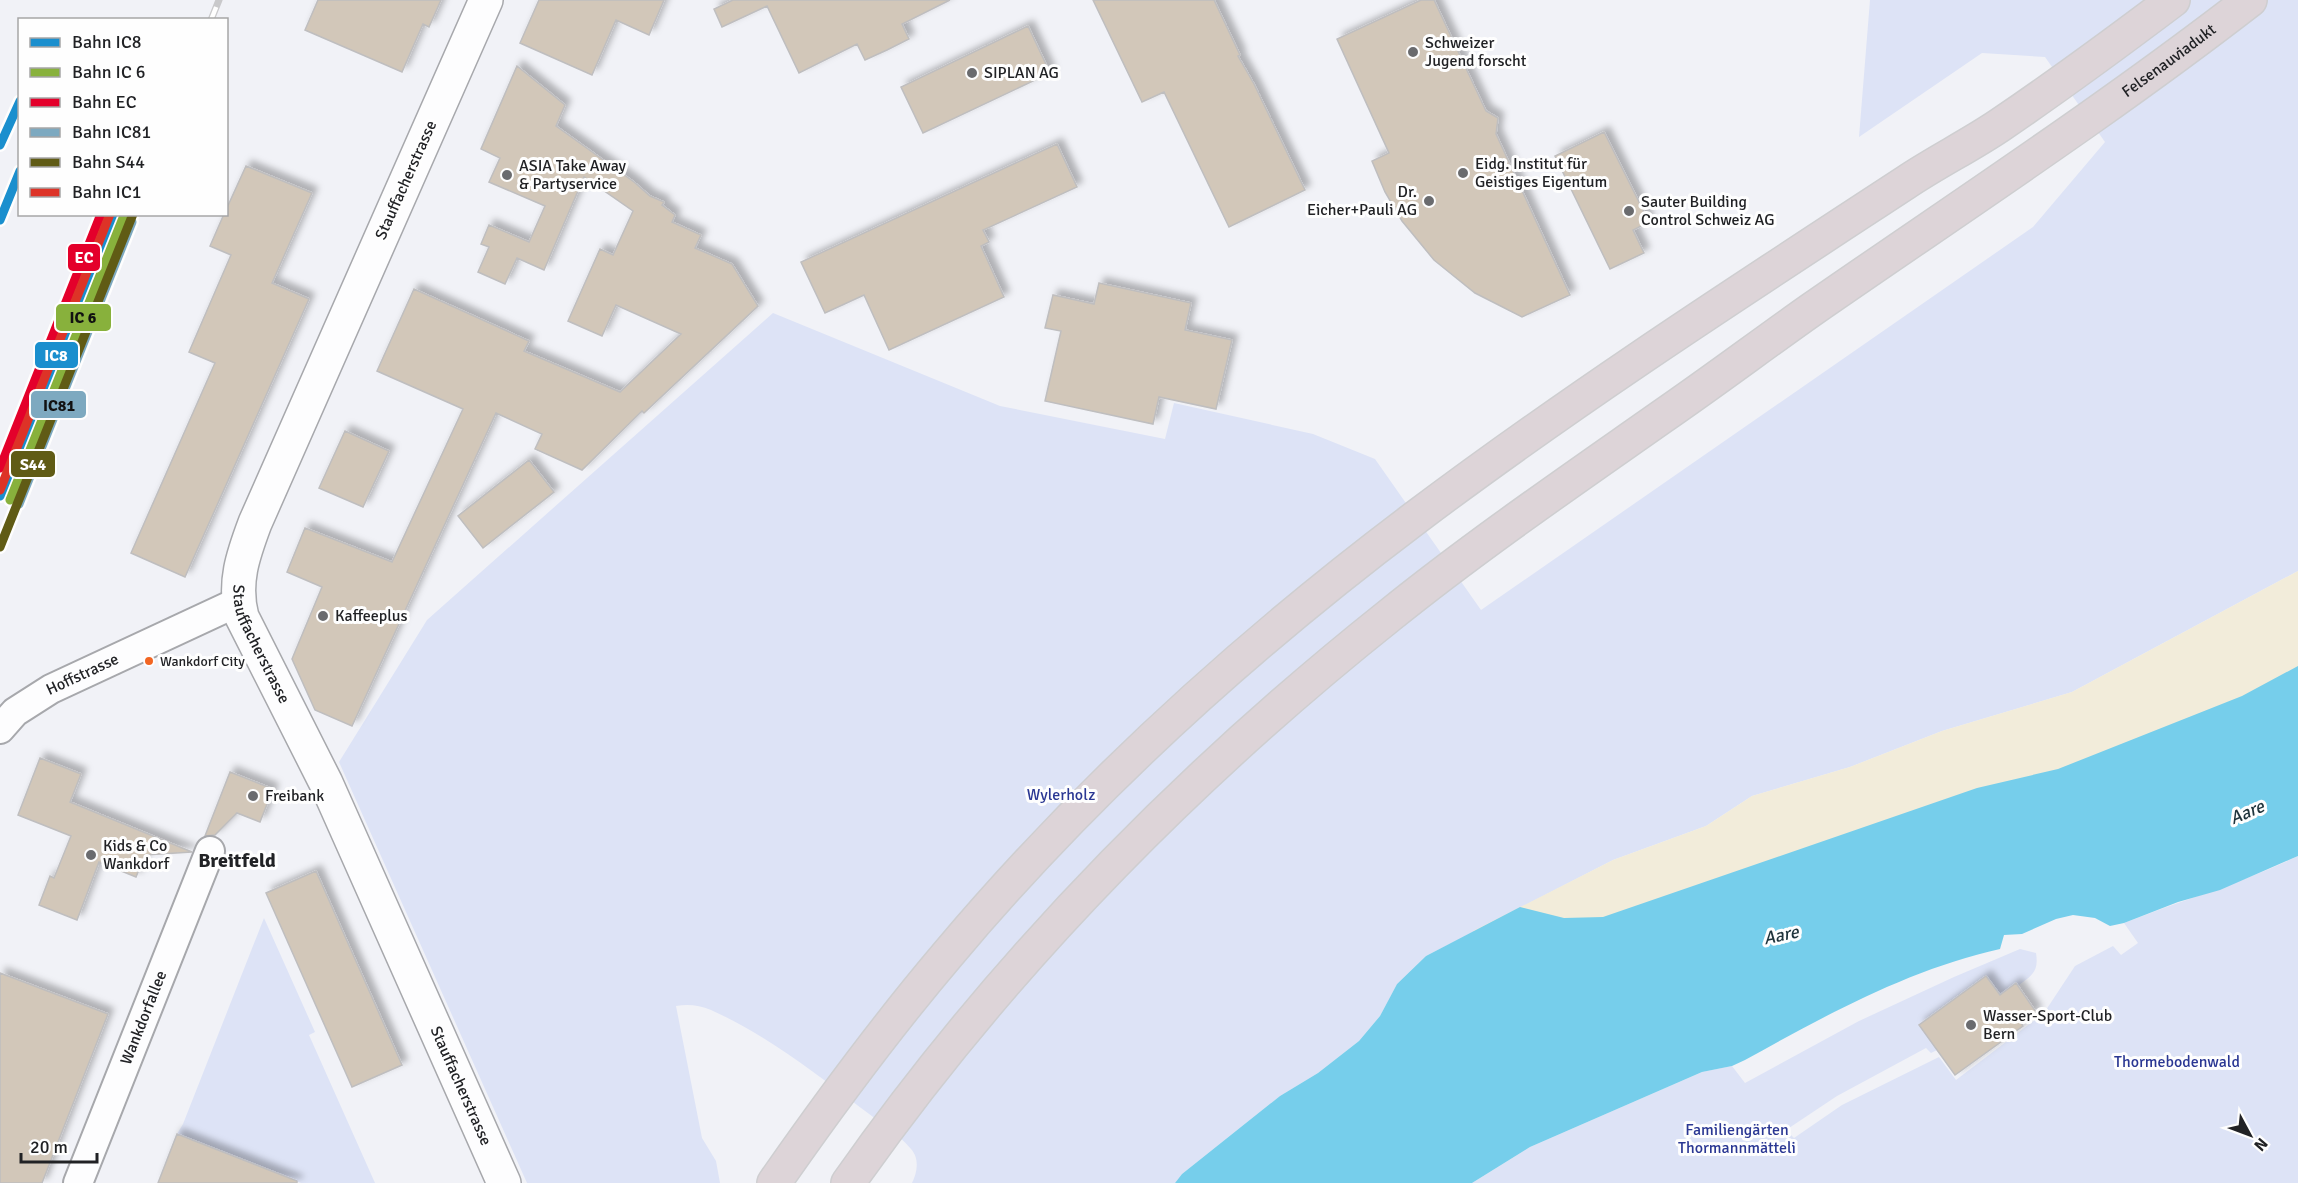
<svg xmlns="http://www.w3.org/2000/svg" width="2298" height="1183" font-family="Signika,sans-serif">
	<style>
		.green { fill: #dde3f6 }
		.sand { fill: #f2ecda }
		.water { fill: #76ceeb }
		.building { fill: #d2c7b9; stroke: #bfbebf; stroke-width: 1.5; filter: url(#shadow) }
		.lines { fill: none; stroke-linecap: round; stroke-linejoin: round }
		.street-casing { stroke: #a7a8ac; stroke-width: 32 }
		.secondary-casing { stroke: #a7a8ac; stroke-width: 36 }
		.highway-casing { stroke: #ceced0; stroke-width: 36 }
		.street { stroke: #fdfdfe; stroke-width: 28 }
		.secondary { stroke: #fdfdfe; stroke-width: 33 }
		.highway { stroke: #ddd4d8; stroke-width: 33 }
		.rail-casing { stroke: #c9c9cb; stroke-width: 7 }
		.rail { stroke: #fefefe; stroke-width: 4.5; stroke-dasharray: 14; stroke-linecap: butt }
		.rail-1-casing { stroke: #fefefe; stroke-width: 14 }
		.rail-2-casing { stroke: #fefefe; stroke-width: 14 }
		.rail-3-casing { stroke: #fefefe; stroke-width: 14 }
		.rail-4-casing { stroke: #fefefe; stroke-width: 14 }
		.rail-5-casing { stroke: #fefefe; stroke-width: 14 }
		.rail-6-casing { stroke: #fefefe; stroke-width: 14 }
		.rail-1 { stroke: #1a8fce; stroke-width: 9 }
		.rail-2 { stroke: #88b13c; stroke-width: 9 }
		.rail-3 { stroke: #e4002b; stroke-width: 9 }
		.rail-4 { stroke: #7da9c0; stroke-width: 9 }
		.rail-5 { stroke: #605b15; stroke-width: 9 }
		.rail-6 { stroke: #dd3327; stroke-width: 9 }
		.poi-dot { fill: #6a6b6e; stroke: #fefefe; stroke-width: 2 }
		.bus-dot { fill: #f26522; stroke: #fefefe; stroke-width: 2 }
		.labels { text-anchor: middle; dominant-baseline: central; stroke-width: 6; stroke-linejoin: round; paint-order: stroke }
		.bus-label { font-size: 14px; fill: #212225; stroke: #fefefe; text-anchor: start }
		.poi-label { font-size: 16px; fill: #212225; stroke: #fefefe; text-anchor: start }
		.street-label { font-size: 16px; fill: #212225; stroke: #fefefe }
		.park-label { font-size: 16px; fill: #2a3793; stroke: #fefefe }
		.water-label { font-size: 18px; font-style: italic; fill: #1f343c; stroke: #fefefe }
		.quarter-label { font-size: 20px; font-weight: bold; fill: #212225; stroke: #fefefe }
		.line-badge { stroke: #fefefe; stroke-width: 2 }
		.badge-label { font-size: 16px; text-anchor: middle; font-weight: bold; fill: #fff }
		.pale-badge-label { font-size: 16px; text-anchor: middle; font-weight: bold; fill: #111 }
	</style>
	<defs>
		<filter id="shadow"><feDropShadow dx="5.5" dy="-5.5" stdDeviation="3" flood-color="#0004"/></filter>
	</defs>
	<rect width="100%" height="100%" fill="#f1f2f7"/>
	<path class="green" d="M1870,0h428v571l-226,121 -130,39 -92,36 -98,29 -46,30 -93,34 -187,96 -29,28 -17,32 -21,25 -41,32 -38,23 -98,78 -7,9h-263c5,-10 8,-24 -1,-34 -13,-16 -33,-28 -50,-41 -46,-35 -96,-74 -150,-98 -12,-5 -23,-6 -35,-4l26,132 14,23 4,22h-193l-188,-421 88,-142 346,-307 227,93 165,33 9,-36 139,31 62,25 106,151 552,-383 72,-85 -60,-85 -63,-4 -123,84z
		M2298,856v327h-826l58,-36 172,-75 30,-6 13,17 114,-62 95,-44 66,-28 16,4c3,19 -4,22 -18,33l-2,-3 -16,12 -15,-19 -66,48 18,26 -6,3 -5,-5 -89,48 -51,34 8,8 48,-33 97,-48 17,23 88,-67 31,-47 38,-20 8,9 17,-12 -14,-20c58,-23 118,-40 174,-67z
		M264,918l51,114 -6,3 66,148h-74l-124,-49 6,-10z"/>
	<path class="sand" d="M2298,571v146l-753,238 -72,-24 140,-71 93,-34 46,-30 98,-29 92,-36 130,-39z"/>
	<path class="water" d="M2298,666v190l-7,3 -71,31 -42,12 -54,21 -14,3 -15,-8 -22,-3 -17,4 -34,15 -18,1 -4,14c-90,20 -174,66 -255,111l-13,6 -30,6 -172,75 -58,36h-297l7,-9 98,-78 38,-23 41,-32 21,-25 17,-32 29,-28 94,-49 44,11 39,-1 374,-129 81,-19 184,-73z"/>
	<path class="building" d="M318,0h123l-12,27 -6,-3 -21,48 -97,-42z
		M539,0h125l-15,35 -33,-15 -24,55 -72,-32z
		M733,0h217l-48,24 7,15 -22,11 -22,10 -8,-16 -58,29 -32,-67 -45,21 -8,-18z
		M1093,0h121l26,55 -2,1 16,28 51,106 -76,37 -65,-135 -22,10z
		M1421,0h13l52,111 12,7 -2,16 74,161 -48,22 -47,-24 -41,-33 -32,-39 -17,-29 -13,-31 17,-8 -52,-114z
		M1028,26l22,47 -127,60 -22,-46z
		M517,66l48,39 -9,21 78,56 16,14 14,6 -2,3 13,10 -3,7 29,13 -6,13 37,16 26,42 -114,107 -2,-2 -60,59 -47,-21 7,-15 -46,-21 -144,313 -37,-16 -23,-51 30,-72 -35,-15 18,-44 87,34 71,-153 -86,-38 37,-82 115,52 -5,10 96,41 61,-58 -65,-29 -14,31 -34,-15 32,-72 13,6 20,-44 -49,-34 -40,93 -27,-12 -12,26 -27,-12 11,-25 -8,-3 8,-19 40,17 16,-36 -56,-24 11,-24 -19,-9z
		M1604,132l45,90 -16,8 11,23 -34,16 -55,-113z
		M1057,144l20,43 -94,43 6,12 -8,4 23,51 -115,53 -25,-55 -39,18 -24,-51z
		M246,166l66,27 -40,90 37,16 -124,278 -54,-24 84,-190 -26,-11 42,-97 -21,-9 14,-32h2v-4z
		M1099,283l92,20 -6,27 47,10 -16,69 -57,-12 -6,27 -108,-23 16,-70 -16,-3 8,-33 41,9z
		M345,431l44,20 -26,56 -44,-19z
		M529,460l25,32 -71,56 -25,-32z
		M40,758l41,16 -11,28 122,50 -47,3 -9,22 -37,-15 -22,58 -38,-15 11,-29 4,2 17,-42 -53,-21z
		M230,772l43,17 -13,33 -23,-9 -22,22 -10,1z
		M316,871l86,194 -50,22 -86,-194z
		M0,973l108,41 -66,169h-42z
		M1986,976l14,19 16,-12 20,29 -15,11 2,3 -68,49 -36,-50z
		M177,1134l120,47v2h-139z"/>
	<g class="lines">
		<defs>
			<g id="street">
				<path id="s1" d="M0,729l15,-17 36,-23 187,-87"/>
				<path id="s2" d="M78,1183l132,-332"/>
			</g>
			<g id="secondary">
				<path id="s3" d="M486,0l-231,523c-12,32 -22,60 -13,94l84,166 178,400"/>
			</g>
			<g id="highway">
				<path d="M774,1183c55,-79 112,-156 174,-229 137,-163 297,-308 467,-436 158,-119 325,-227 490,-335 31,-21 64,-37 95,-58 59,-40 116,-82 173,-125"/>
				<path id="s4" d="M848,1183c152,-216 336,-404 542,-568 87,-70 179,-133 270,-197 51,-35 100,-72 151,-108 147,-102 297,-200 439,-310"/>
			</g>
		</defs>
		<use href="#street" class="street-casing"/>
		<use href="#secondary" class="secondary-casing"/>
		<use href="#highway" class="highway-casing"/>
		<use href="#street" class="street"/>
		<use href="#secondary" class="secondary"/>
		<use href="#highway" class="highway"/>
		<defs>
			<path id="rail" d="M211,20l8,-20"/>
		</defs>
		<use href="#rail" class="rail-casing"/>
		<use href="#rail" class="rail"/>
		<defs>
			<path id="rail-1" d="M0,145l20,-44
				M0,220l20,-49
				M0,496l113,-282"/>
			<path id="rail-2" d="M10,500l113,-282"/>
			<path id="rail-3" d="M0,468l101,-254"/>
			<path id="rail-4" d="M19,504l113,-282"/>
			<path id="rail-5" d="M0,547l133,-333"/>
			<path id="rail-6" d="M0,490l110,-276"/>
		</defs>
		<use href="#rail-1" class="rail-1-casing"/>
		<use href="#rail-2" class="rail-2-casing"/>
		<use href="#rail-3" class="rail-3-casing"/>
		<use href="#rail-4" class="rail-4-casing"/>
		<use href="#rail-5" class="rail-5-casing"/>
		<use href="#rail-6" class="rail-6-casing"/>
		<use href="#rail-1" class="rail-1"/>
		<use href="#rail-2" class="rail-2"/>
		<use href="#rail-3" class="rail-3"/>
		<use href="#rail-4" class="rail-4"/>
		<use href="#rail-5" class="rail-5"/>
		<use href="#rail-6" class="rail-6"/>
	</g>
	<g class="poi-dot">
		<circle cx="1413" cy="52" r="6"/>
		<circle cx="972" cy="73" r="6"/>
		<circle cx="1463" cy="173" r="6"/>
		<circle cx="507" cy="175" r="6"/>
		<circle cx="1429" cy="201" r="6"/>
		<circle cx="1629" cy="211" r="6"/>
		<circle cx="323" cy="616" r="6"/>
		<circle cx="253" cy="796" r="6"/>
		<circle cx="91" cy="855" r="6"/>
		<circle cx="1971" cy="1025" r="6"/>
	</g>
	<circle class="bus-dot" cx="149" cy="661" r="5"/>
	<g class="labels">
		<g class="bus-label">
			<text x="160" y="661">Wankdorf City</text>
		</g>
		<g class="poi-label">
			<text x="1425" y="43">Schweizer<tspan x="1425" dy="18">Jugend forscht</tspan></text>
			<text x="984" y="73">SIPLAN AG</text>
			<text x="1475" y="164">Eidg. Institut für<tspan x="1475" dy="18">Geistiges Eigentum</tspan></text>
			<text x="519" y="166">ASIA Take Away<tspan x="519" dy="18">&amp; Partyservice</tspan></text>
			<text x="1417" y="192" text-anchor="end">Dr.<tspan x="1417" dy="18">Eicher+Pauli AG</tspan></text>
			<text x="1641" y="202">Sauter Building<tspan x="1641" dy="18">Control Schweiz AG</tspan></text>
			<text x="335" y="616">Kaffeeplus</text>
			<text x="265" y="796">Freibank</text>
			<text x="103" y="846">Kids &amp; Co<tspan x="103" dy="18">Wankdorf</tspan></text>
			<text x="1983" y="1016">Wasser-Sport-Club<tspan x="1983" dy="18">Bern</tspan></text>
		</g>
		<g class="street-label">
			<text stroke="none"><textPath href="#s4" startOffset="1744">Felsenauviadukt</textPath></text>
			<text transform="translate(406 180) rotate(-66)">Stauffacherstrasse</text>
			<text stroke="none"><textPath href="#s3" startOffset="700">Stauffacherstrasse</textPath></text>
			<text stroke="none"><textPath href="#s1" startOffset="100">Hoffstrasse</textPath></text>
			<text stroke="none"><textPath href="#s2" startOffset="178">Wankdorfallee</textPath></text>
			<text stroke="none"><textPath href="#s3" startOffset="1186">Stauffacherstrasse</textPath></text>
		</g>
		<g class="park-label">
			<text x="1061" y="795">Wylerholz</text>
			<text x="2177" y="1062">Thormebodenwald</text>
			<text x="1737" y="1130">Familiengärten<tspan x="1737" dy="18">Thormannmätteli</tspan></text>
		</g>
		<g class="water-label">
			<text transform="translate(2247 812) rotate(-23)">Aare</text>
			<text transform="translate(1781 935) rotate(-12)">Aare</text>
		</g>
		<g class="quarter-label">
			<text x="237" y="860">Breitfeld</text>
		</g>
	</g>
	<g class="line-badge">
		<rect x="67" y="243" width="34" height="29" rx="6" fill="#e4002b"/>
		<rect x="55" y="303" width="57" height="29" rx="6" fill="#88b13c"/>
		<rect x="34" y="341" width="45" height="28" rx="6" fill="#1a8fce"/>
		<rect x="30" y="390" width="57" height="29" rx="6" fill="#7da9c0"/>
		<rect x="10" y="450" width="46" height="28" rx="6" fill="#605b15"/>
	</g>
	<g class="badge-label">
		<text x="84" y="263">EC</text>
		<text x="56" y="361">IC8</text>
		<text x="33" y="470">S44</text>
	</g>
	<g class="pale-badge-label">
		<text x="83" y="323">IC 6</text>
		<text x="59" y="411">IC81</text>
	</g>
	<rect x="18" y="18" width="210" height="198" fill="#fefefe" stroke="#a6a6a7" stroke-width="1.5"/>
	<rect x="30" y="38" width="30" height="9" fill="#1a8fce" stroke="#a6a6a7" stroke-width="1.5"/>
	<text x="72" y="48" font-size="18" fill="#212225">Bahn IC8</text>
	<rect x="30" y="68" width="30" height="9" fill="#88b13c" stroke="#a6a6a7" stroke-width="1.5"/>
	<text x="72" y="78" font-size="18" fill="#212225">Bahn IC 6</text>
	<rect x="30" y="98" width="30" height="9" fill="#e4002b" stroke="#a6a6a7" stroke-width="1.5"/>
	<text x="72" y="108" font-size="18" fill="#212225">Bahn EC</text>
	<rect x="30" y="128" width="30" height="9" fill="#7da9c0" stroke="#a6a6a7" stroke-width="1.5"/>
	<text x="72" y="138" font-size="18" fill="#212225">Bahn IC81</text>
	<rect x="30" y="158" width="30" height="9" fill="#605b15" stroke="#a6a6a7" stroke-width="1.5"/>
	<text x="72" y="168" font-size="18" fill="#212225">Bahn S44</text>
	<rect x="30" y="188" width="30" height="9" fill="#dd3327" stroke="#a6a6a7" stroke-width="1.5"/>
	<text x="72" y="198" font-size="18" fill="#212225">Bahn IC1</text>
	<g transform="translate(2250 1135) rotate(131)" stroke="#fefefe" stroke-width="4.5" paint-order="stroke">
	<path d="M0-4.5L10 22L0 15L-10 22Z" fill="#212225"/>
	<text y="-9" font-size="16" font-weight="bold" text-anchor="middle" fill="#212225">N</text>
	</g>
	<path d="M21 1153v9h76v-9" fill="none" stroke="#212225" stroke-width="3"/>
	<text x="30" y="1153" font-size="18" fill="#212225" stroke="#fefefe" stroke-width="4.5" paint-order="stroke">20 m</text>
</svg>
